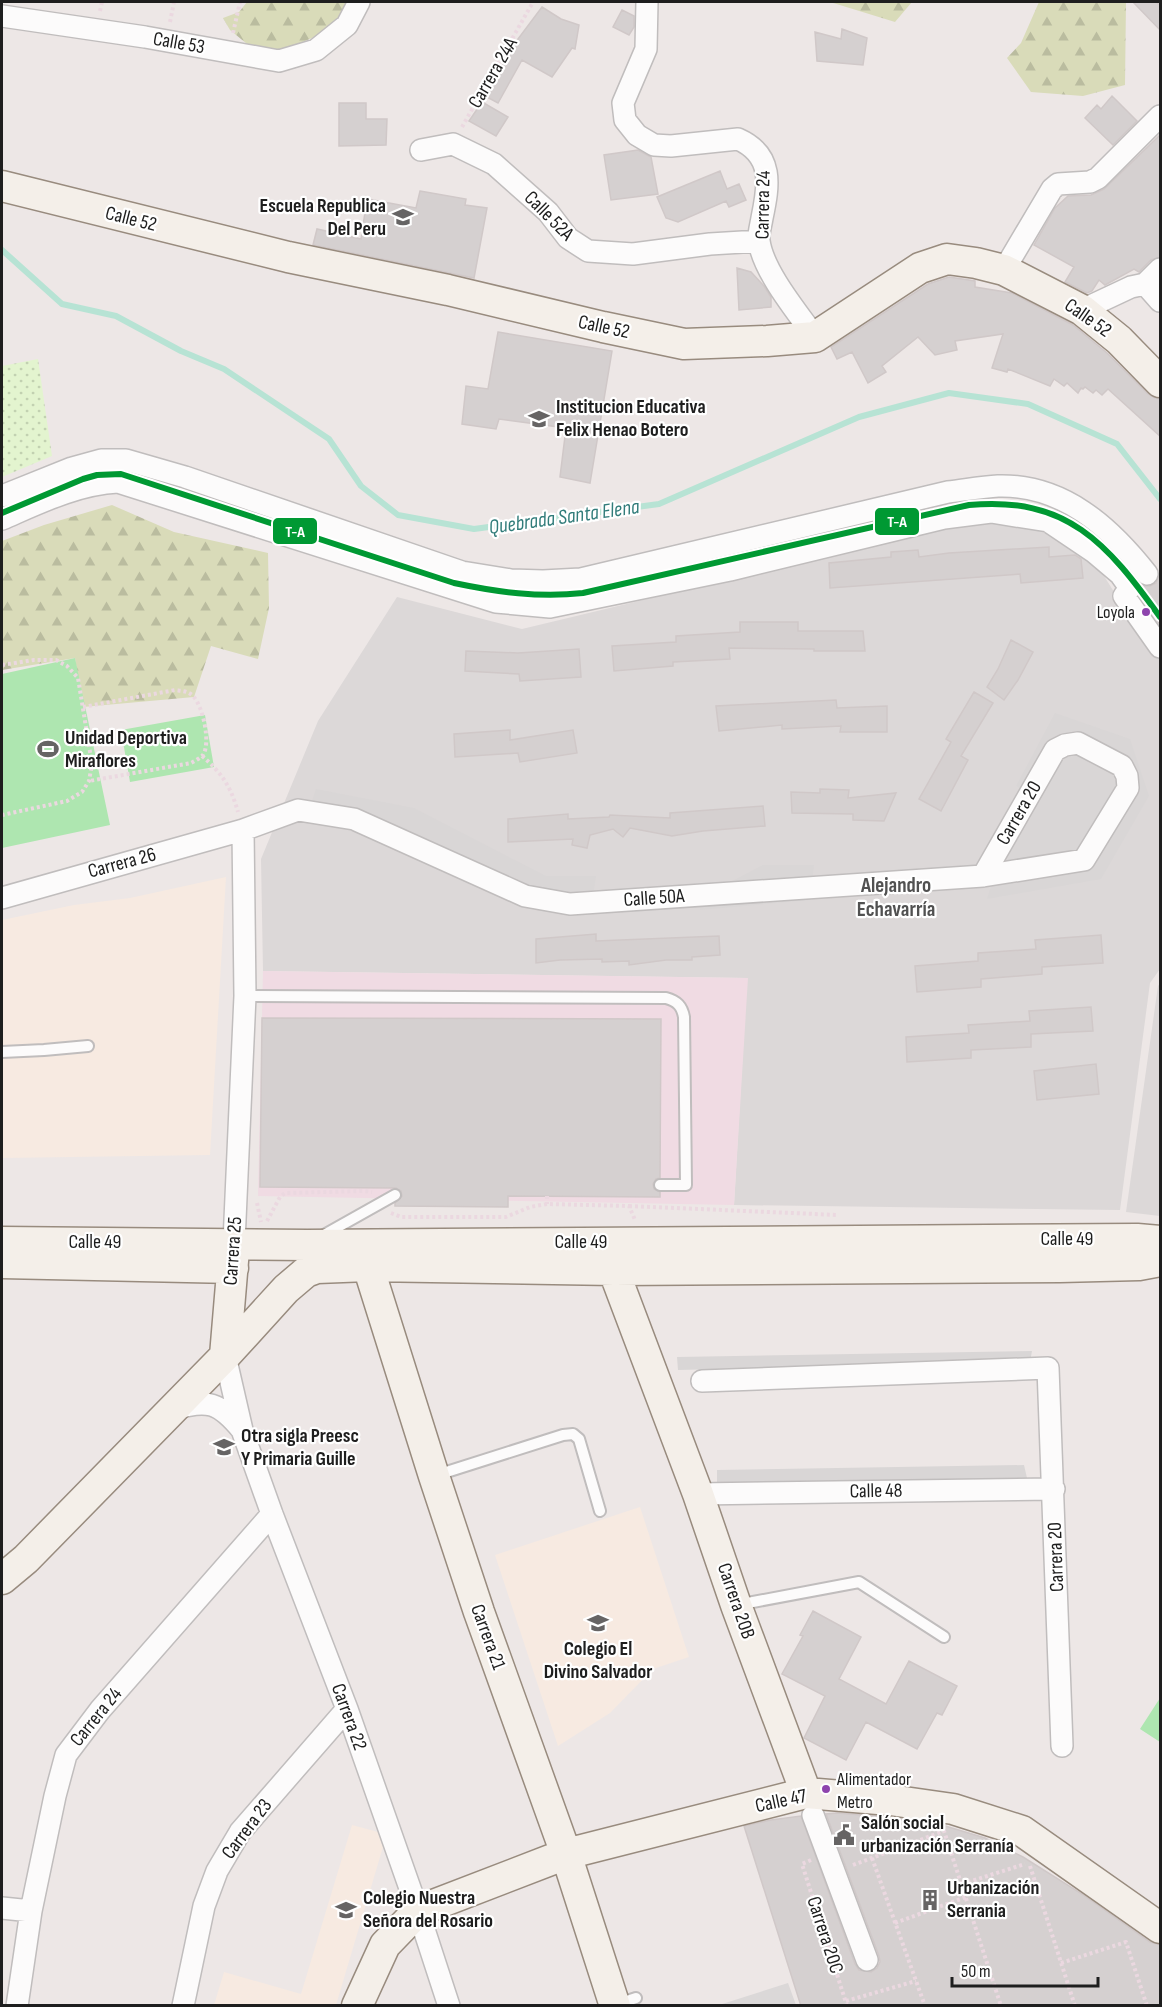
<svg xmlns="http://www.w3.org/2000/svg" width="1162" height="2007" font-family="'Sofia Sans Condensed',sans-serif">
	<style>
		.residential { fill: #dcd8d8 }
		.commercial { fill: #f0dbe3 }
		.education { fill: #f7eae1 }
		.religious { fill: #dbd8d8 }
		.forest { fill: url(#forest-firs) }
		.park { fill: url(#park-dots) }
		.pitch { fill: #aee6b0 }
		.parking { fill: #d9d6d6 }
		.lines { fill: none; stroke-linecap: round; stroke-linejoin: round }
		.stream { stroke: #b7e3d4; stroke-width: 6 }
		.building { fill: #d5d0d0; stroke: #d0c8c8; stroke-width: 1.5 }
		.lane-casing { stroke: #c0bdbd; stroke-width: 14 }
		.street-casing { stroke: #c0bdbd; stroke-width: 24 }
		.secondary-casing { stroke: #988b7e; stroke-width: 33 }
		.path { stroke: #ebd8e0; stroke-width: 4; stroke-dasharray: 3 3; stroke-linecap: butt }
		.lane { stroke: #fcfbfb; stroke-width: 10 }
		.street { stroke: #fcfbfb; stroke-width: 21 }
		.secondary { stroke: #f4efe9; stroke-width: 30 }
		.tram-1-casing { stroke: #fff; stroke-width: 10 }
		.tram-1 { stroke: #093; stroke-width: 6 }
		.bus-dot { fill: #8e44ad; stroke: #fff; stroke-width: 2 }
		.labels { text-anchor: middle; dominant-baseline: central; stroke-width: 4.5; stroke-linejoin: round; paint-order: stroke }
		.bus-label { font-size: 18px; fill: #1e1e1e; stroke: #fff; text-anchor: end }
		.street-label { font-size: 20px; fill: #1e1e1e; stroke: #fff }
		.poi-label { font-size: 20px; font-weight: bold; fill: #1e1e1e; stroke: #fff; text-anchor: start }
		.water-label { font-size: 21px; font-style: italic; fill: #317c7a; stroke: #fff }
		.neighbourhood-label { font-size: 21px; font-weight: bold; fill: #515151; stroke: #fff }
		.line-badge { stroke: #fff; stroke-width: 2 }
		.badge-label { font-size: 16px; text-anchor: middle; font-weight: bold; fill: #fff }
	</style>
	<defs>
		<pattern id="forest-firs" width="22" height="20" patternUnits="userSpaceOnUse" patternTransform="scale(1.5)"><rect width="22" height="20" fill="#d9dbb9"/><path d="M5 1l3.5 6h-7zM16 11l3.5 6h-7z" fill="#babc9f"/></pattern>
		<pattern id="park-dots" width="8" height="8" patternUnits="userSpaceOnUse" patternTransform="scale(1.5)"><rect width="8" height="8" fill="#e3f4cf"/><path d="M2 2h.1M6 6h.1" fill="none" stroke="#c2d1b1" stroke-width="1.8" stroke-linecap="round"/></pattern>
	</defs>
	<rect width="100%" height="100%" fill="#ede7e6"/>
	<path class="residential" d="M980,522l44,5 43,10 30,28 26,41 37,51v312l-10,14 -30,227 -386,-5 13,-227 -484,-7 -2,-112 57,-138 79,-124 125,32 192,-46 159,-41z
		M1160,983v233l-34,-4 32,-226z"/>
	<path class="commercial" d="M263,971l485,7 -14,227 -476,-9z"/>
	<path class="education" d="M226,877l-16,278 -208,3v-238l72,-15 56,-7z
		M640,1507l49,150 -36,12 -43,44 -52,33 -63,-191z
		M352,1825l26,7 5,15 -47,158h-122l10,-33 77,22z"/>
	<path class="religious" d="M788,1983l8,22h-77z"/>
	<path class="forest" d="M247,2h99l-7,18 -18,14 -41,18 -28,-4 -22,-18 -7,-12 16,-6z
		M830,2h82l-17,20z
		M1039,2h87l-1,83 -42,11 -52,-4 -24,-34 14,-15z
		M112,505l62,27 94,21 1,55 -11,51 -47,-13 -17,51 -111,10 -8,-49 -73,12v-129l42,-16z"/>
	<path class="park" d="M38,359l14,97 -50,21v-111z"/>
	<path class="pitch" d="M75,658l35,167 -108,23v-174z
		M205,715l9,52 -84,15 -9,-52z
		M1160,1698v44l-20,-13z"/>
	<path class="parking" d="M1055,713l75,26 19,57 -48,83 -114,20 16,-51 32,-52 -19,-10z
		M316,789l98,19 132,68h50l-3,20 -64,-8 -218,-84z
		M763,865h51l-4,35 -110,10v-12z
		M1032,1351l-2,11 -352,8 -1,-13z
		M1024,1465l3,13 -310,5v-13z"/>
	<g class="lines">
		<path class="stream" d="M2,250l60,54 54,12 65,35 43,18 105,70 32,47 37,29 76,14 185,-25 200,-87 90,-24 79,11 89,40 43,55"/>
	</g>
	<path class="building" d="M1133,2h23l5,4v25z
		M542,7l19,12 18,6 -4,24 -3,-1 -20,29 -30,-17 -24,43 -15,-8 31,-47 -2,-1z
		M622,10l12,6v11l-5,8 -16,-8z
		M842,29l25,9 -4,27 -46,-4 -2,-29 26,7z
		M1112,96l25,25 -24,24 -28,-27 12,-13 4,4z
		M482,102l26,15 -12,19 -27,-15z
		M339,103h27v16h21l-1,26 -47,1z
		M1161,134v123l-10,3 -12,12 -5,-3 -29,16 -6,-5 -7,11 -5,2 -22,-11 9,-15 -40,-22 21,-37 13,-12 23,-1 13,-6z
		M638,150l13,7 7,37 -47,6 -7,-45z
		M720,171l7,18 12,-5 7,16 -17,7 -3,-6 -48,21 -12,-4 -9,-21z
		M420,191l46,8 -1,6 22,3 -13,70 -161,-33 4,-16 44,10 6,-40 49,9z
		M737,268l14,4 13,14 7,11v10l-32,3z
		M949,277l26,4v6l37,6 61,32 34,28 41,41 7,4 6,1v38l-53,-48 -6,6 -6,-5 -3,3 -8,-6 -2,2 -2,-1 -3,5 -11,-10 -3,3 -10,-7 -4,7 -42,-17 -1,3 -15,-4 11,-34 -48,7 2,9 -22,5 -17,-18 -36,29 4,6 -18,11 -16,-31 -15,7 -6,-12 97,-63z
		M498,332l114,19 -22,132 -30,-6 6,-49 -67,-9 -3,10 -34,-5 4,-38 22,3z
		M1049,547v10l26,-2 6,4 2,19 -62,5 -1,-9 -190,14 -1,-25 62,-6v-5l27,-2 1,7 30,-4z
		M1161,570v56l-21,-30 2,-10h8l6,-3z
		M740,622h58v9h65l2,20h-51v-2l-85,-1 1,11 -57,3v4l-59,5 -2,-25 64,-4v-6l64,-4z
		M1011,640l22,12 -15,28 -14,20 -17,-13 11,-18z
		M579,649l2,28 -61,4 -1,-7 -54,-3 1,-20 52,2z
		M974,692l19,11 -32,53 7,4 -27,51 -22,-12 32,-57 -5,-3z
		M836,700l1,8 50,-2v26h-47l1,-6 -59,3v-4l-63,6 -3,-25z
		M510,730v10l63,-10 4,23 -57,9 -2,-9 -63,4 -1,-23z
		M820,789l29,1 -1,8 48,-5 -12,28 -31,-1v-6l-61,-1 -1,-21 29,1z
		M763,806l2,20 -62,5 -31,5 -42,-8 -7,9 -10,-8 -23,6 -3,13 -15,-3 1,-6 -65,3v-23l60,-5v5l41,-2 1,-2 60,3v-5z
		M596,934v7l123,-5 1,19 -28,2v3h-26l-37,5v-4l-27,1v-3l-42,1 -24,3v-24z
		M1101,935l2,28 -61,4v7l-61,5v8l-64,5 -2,-26 63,-5v-8l58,-4 -1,-9z
		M1091,1007l2,24 -62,3v13l-60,3v8l-64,4 -1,-25 63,-4 -1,-8 62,-4 -1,-10z
		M262,1018l399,1 -1,159 -4,1 -3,5 1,5 6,3v5l-152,-1v11l-113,-1v-3l7,-7 -1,-5 -5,-3 -136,-1z
		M1096,1064l3,30 -62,6 -3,-29z
		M813,1611l48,26 -22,42 47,25 23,-43 48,25 -15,29 -5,-2 -20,36 -51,-27 -20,38 -42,-22 21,-42 -43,-22 21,-38 -3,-1z
		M837,1813l51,4 54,8 43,13 38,19 59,37 68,48 11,3v61h-360l-57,-180 27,-6 30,-4 54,148 4,6 12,2 6,-4 3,-6 -1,-6 -53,-142z"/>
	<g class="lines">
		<defs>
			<path id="lane" d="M245,996l421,2c11,3 16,8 18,19l2,168h-26
				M2,1052l42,-2 44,-4
				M322,1236l73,-41
				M437,1475l126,-40 10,-1 6,5 21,72
				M737,1605l122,-23 85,55
				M615,2005l21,-7"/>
			<path id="street" d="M647,2l-1,47 -23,54 2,17 12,15 17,10 17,1 67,-7c36,16 31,46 24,79 -1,7 -4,16 -3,23 4,30 38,71 56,96
				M2,16l143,21 134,24 37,-11 31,-25 12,-23
				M421,150l32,-6 41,20 54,48 20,26 20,13 45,3 77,-10 49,-3
				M1004,270l48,-81 6,-5 32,-2 8,-4 62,-62
				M1145,284l15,-15
				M1082,310l49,-23 14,-3 15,17
				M2,496l70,-28 29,-8h25l59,17 277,95 49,8 32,1 38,-2 367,-87c17,-2 34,-5 50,-6 65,-2 112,41 149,88
				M2,519c37,-16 75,-35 116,-37l378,120 54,5 180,-37 214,-52 47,-6 57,9 46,31 26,22 10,14 -6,8 36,51
				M2,898l241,-68 55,-20 56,9 171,77 45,8 413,-28 101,-16 44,-72 -1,-12 -5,-10 -44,-23 -13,2 -10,5 -72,126
				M234,1242l11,-246 -2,-166
				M225,1356l17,74 30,84 75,195 71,202 31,95
				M702,1381l346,-13 14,378
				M173,1409c35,-10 46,-7 69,21
				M698,1494l356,-5
				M813,1815l54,145
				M2,1908l29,3
				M17,2006l14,-95 24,-115 11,-41 34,-45 172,-196
				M183,2006l21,-100 13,-35 23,-39 107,-123"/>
			<path id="secondary" d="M2,186l286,71 160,33 155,37 81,17 83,-3 48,-4 105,-69 27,-9 29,4 28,7 78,40 37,30 41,42
				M2,1242l305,3 830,-6 23,2
				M607,1253l91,241 38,111 70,188
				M2,1263l231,5
				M368,1266l66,210 45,136 87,242 49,152
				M225,1356l9,-107
				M2,1579l24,-20 199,-203 61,-67 20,-17 11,-4 51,-2 246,4 446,-3 79,-2 21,-4
				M357,2006l28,-61 33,-34 148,-57 240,-61 84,7 63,9 69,22 138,97"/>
		</defs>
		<use href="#lane" class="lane-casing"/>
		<use href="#street" class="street-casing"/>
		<use href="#secondary" class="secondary-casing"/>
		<path class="path" d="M100,11l2,-9
			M170,22l4,-20
			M233,33l7,-31
			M462,127l71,-125
			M2,665l32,-5h22l11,6 11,12 14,86 -3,17 -7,11 -15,9 -65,14
			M83,707l92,-17c7,1 13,1 18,6 10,10 18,47 10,59 -3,3 -8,6 -12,8l-102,18
			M202,756c20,17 29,31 36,56
			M547,1196v8
			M257,1203l4,19
			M629,1206l209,9
			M391,1213l10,4h105l24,-10 17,-3 82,2 6,14
			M267,1221l13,-24 5,-4 79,-2 8,1
			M872,1858l53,148
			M811,1860l-9,4 45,142
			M853,1865l91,-34 57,175
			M1030,1866l45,140
			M962,1884l63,-20
			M895,1923l71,-26
			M1061,1963l65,-21 21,64
			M846,2001l70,-20"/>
		<use href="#lane" class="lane"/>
		<use href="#street" class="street"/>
		<use href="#secondary" class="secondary"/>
		<defs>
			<path id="tram-1" d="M2,513l81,-34 14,-4 24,-1 333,109c43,9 85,15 129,10l386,-88c98,-9 138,38 191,112"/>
		</defs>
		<use href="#tram-1" class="tram-1-casing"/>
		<use href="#tram-1" class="tram-1"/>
	</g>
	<defs>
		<symbol id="school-bare" viewBox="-9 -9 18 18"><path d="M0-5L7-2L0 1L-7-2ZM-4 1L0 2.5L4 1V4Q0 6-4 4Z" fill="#666464" stroke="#fff" stroke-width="2.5" paint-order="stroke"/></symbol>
		<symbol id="stadium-bare" viewBox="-9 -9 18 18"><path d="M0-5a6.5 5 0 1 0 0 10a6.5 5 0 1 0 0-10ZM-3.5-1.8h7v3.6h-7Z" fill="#666464" stroke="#fff" stroke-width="2.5" paint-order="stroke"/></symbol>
		<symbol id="civic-bare" viewBox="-9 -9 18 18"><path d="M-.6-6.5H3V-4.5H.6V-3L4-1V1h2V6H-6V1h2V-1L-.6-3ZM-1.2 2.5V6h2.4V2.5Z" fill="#666464" stroke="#fff" stroke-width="2.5" paint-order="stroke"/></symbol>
		<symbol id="building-bare" viewBox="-9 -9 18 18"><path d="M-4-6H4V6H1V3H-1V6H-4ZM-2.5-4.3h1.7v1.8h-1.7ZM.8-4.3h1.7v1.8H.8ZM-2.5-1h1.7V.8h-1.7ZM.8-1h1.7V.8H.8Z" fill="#666464" stroke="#fff" stroke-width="2.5" paint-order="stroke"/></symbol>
	</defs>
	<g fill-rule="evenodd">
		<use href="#school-bare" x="388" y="202" width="30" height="30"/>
		<use href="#school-bare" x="524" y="404" width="30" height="30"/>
		<use href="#stadium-bare" x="33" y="734" width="30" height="30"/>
		<use href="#school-bare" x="209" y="1432" width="30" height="30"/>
		<use href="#school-bare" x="583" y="1608" width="30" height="30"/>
		<use href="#civic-bare" x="829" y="1820" width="30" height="30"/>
		<use href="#building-bare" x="915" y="1885" width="30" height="30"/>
		<use href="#school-bare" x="331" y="1895" width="30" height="30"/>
	</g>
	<g class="bus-dot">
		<circle cx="1146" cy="612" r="5"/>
		<circle cx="826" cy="1789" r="5"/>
	</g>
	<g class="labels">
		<g class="bus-label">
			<text x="1135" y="612">Loyola</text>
			<text x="837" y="1779" text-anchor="start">Alimentador<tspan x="837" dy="23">Metro</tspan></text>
		</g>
		<g class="street-label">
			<text transform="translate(179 43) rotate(10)">Calle 53</text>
			<text transform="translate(493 73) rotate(-60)">Carrera 24A</text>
			<text transform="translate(763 205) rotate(-89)">Carrera 24</text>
			<text transform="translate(549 216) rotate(45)">Calle 52A</text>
			<text transform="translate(131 219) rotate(14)">Calle 52</text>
			<text transform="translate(1088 318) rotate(35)">Calle 52</text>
			<text transform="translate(604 327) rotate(12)">Calle 52</text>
			<text transform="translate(1019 813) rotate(-60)">Carrera 20</text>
			<text transform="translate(122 863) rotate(-15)">Carrera 26</text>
			<text transform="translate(654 898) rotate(-4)">Calle 50A</text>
			<text x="1067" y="1239">Calle 49</text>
			<text x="95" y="1242">Calle 49</text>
			<text x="581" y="1242">Calle 49</text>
			<text transform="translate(233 1251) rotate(-86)">Carrera 25</text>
			<text transform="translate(876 1491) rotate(-1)">Calle 48</text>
			<text transform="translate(1056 1557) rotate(-92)">Carrera 20</text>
			<text transform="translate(736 1601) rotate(71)">Carrera 20B</text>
			<text transform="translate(488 1637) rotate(70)">Carrera 21</text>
			<text transform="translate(96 1717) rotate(-51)">Carrera 24</text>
			<text transform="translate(349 1717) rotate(70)">Carrera 22</text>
			<text transform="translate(781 1801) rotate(-12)">Calle 47</text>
			<text transform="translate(247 1829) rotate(-53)">Carrera 23</text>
			<text transform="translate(825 1935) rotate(72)">Carrera 20C</text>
		</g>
		<g class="poi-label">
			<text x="386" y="206" text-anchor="end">Escuela Republica<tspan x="386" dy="23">Del Peru</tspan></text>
			<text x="556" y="407">Institucion Educativa<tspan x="556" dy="23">Felix Henao Botero</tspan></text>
			<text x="65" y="738">Unidad Deportiva<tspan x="65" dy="23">Miraflores</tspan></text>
			<text x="241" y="1436">Otra sigla Preesc<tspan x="241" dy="23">Y Primaria Guille</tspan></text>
			<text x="598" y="1649" text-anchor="middle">Colegio El<tspan x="598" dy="23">Divino Salvador</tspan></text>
			<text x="861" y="1823">Salón social<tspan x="861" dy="23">urbanización Serranía</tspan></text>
			<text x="947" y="1888">Urbanización<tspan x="947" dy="23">Serrania</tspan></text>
			<text x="363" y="1898">Colegio Nuestra<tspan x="363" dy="23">Señora del Rosario</tspan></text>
		</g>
		<g class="water-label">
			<text transform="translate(564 517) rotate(-8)">Quebrada Santa Elena</text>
		</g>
		<g class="neighbourhood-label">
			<text x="896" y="885">Alejandro<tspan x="896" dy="24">Echavarría</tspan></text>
		</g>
	</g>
	<g class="line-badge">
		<rect x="874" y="507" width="46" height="29" rx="6" fill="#093"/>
		<rect x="272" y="517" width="46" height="28" rx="6" fill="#093"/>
	</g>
	<g class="badge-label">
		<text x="897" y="527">T-A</text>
		<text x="295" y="537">T-A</text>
	</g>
	<rect width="1162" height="2007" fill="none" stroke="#1e1e1e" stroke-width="6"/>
	<path d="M952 1977v9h146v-9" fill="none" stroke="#1e1e1e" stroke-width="3"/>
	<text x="961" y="1977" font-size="18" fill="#1e1e1e" stroke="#ffffff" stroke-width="4.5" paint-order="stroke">50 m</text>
</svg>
